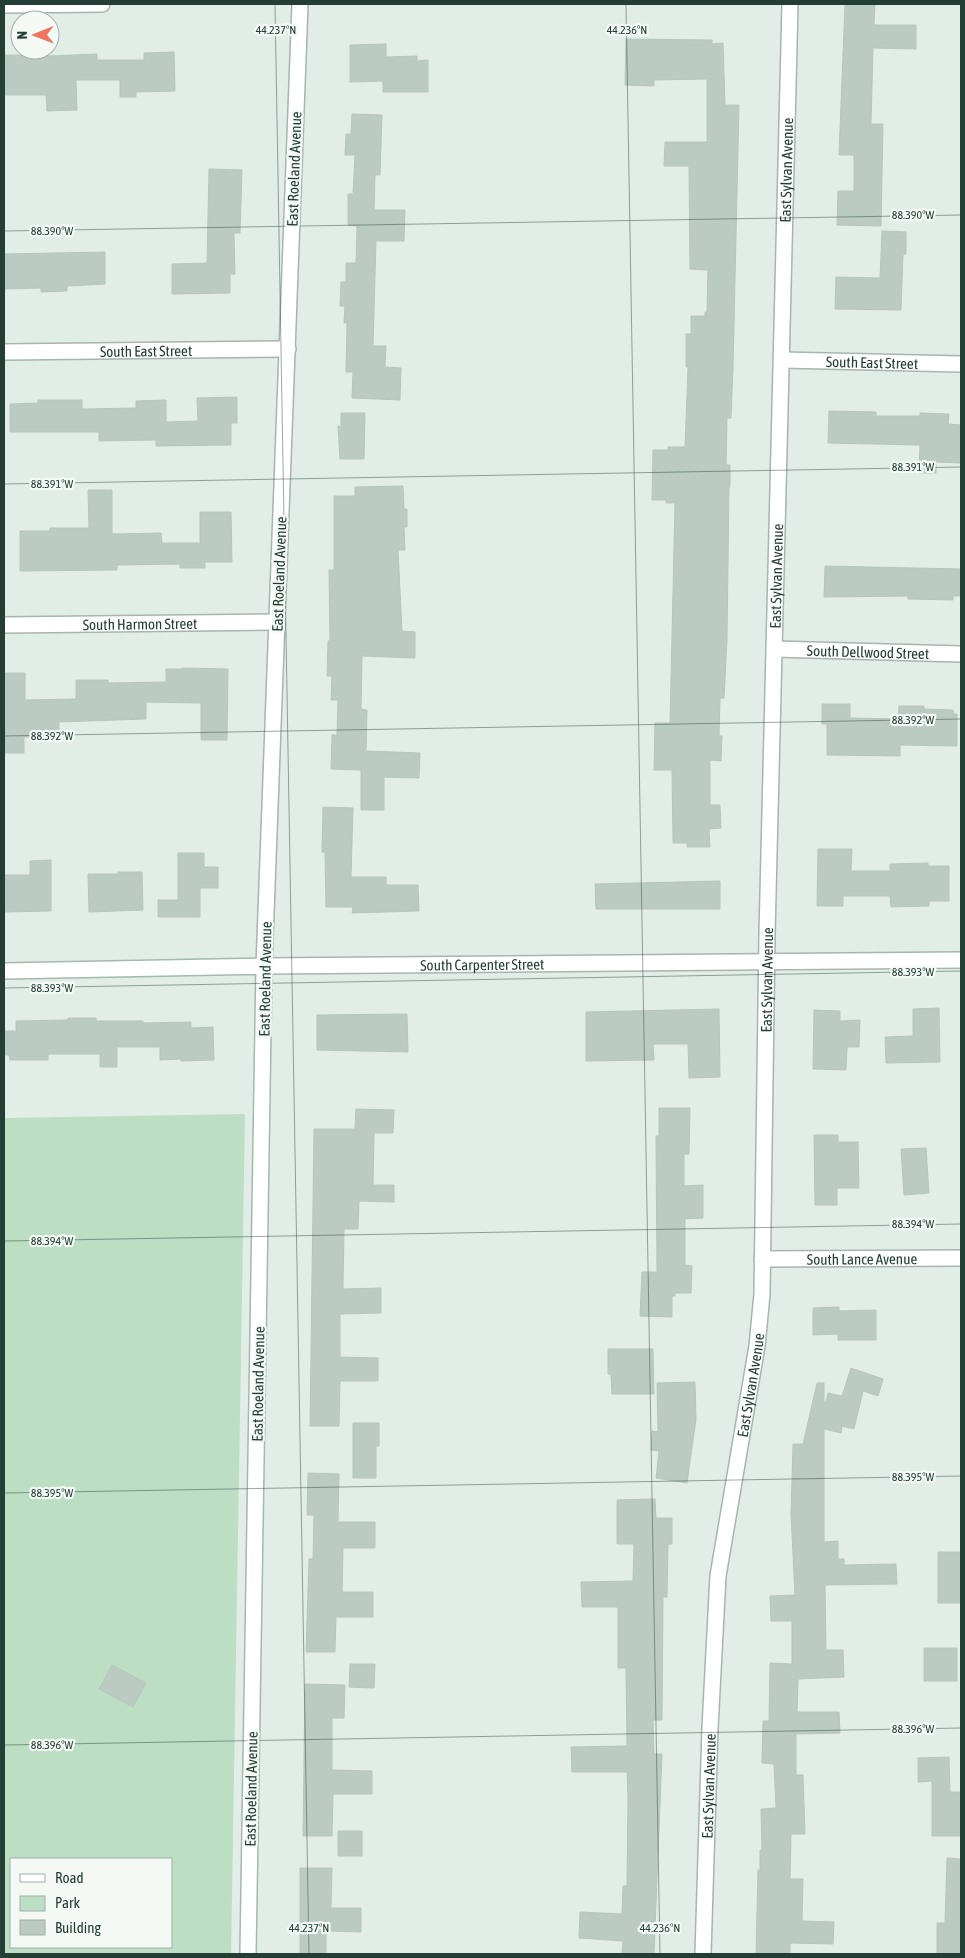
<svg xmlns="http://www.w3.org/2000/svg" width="965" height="1958" font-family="'Asap Condensed',sans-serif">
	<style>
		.green { fill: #bcdec3; fill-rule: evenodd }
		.building { fill: #bbcbc3; stroke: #b6c6be }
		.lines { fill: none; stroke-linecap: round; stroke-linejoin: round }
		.street-casing { stroke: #a6b5af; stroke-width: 18 }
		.secondary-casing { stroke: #a2b9af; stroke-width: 18 }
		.street { stroke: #fff; stroke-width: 15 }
		.secondary { stroke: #fff; stroke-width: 15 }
		.ticks { fill: none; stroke: #233e35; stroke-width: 1; stroke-opacity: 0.45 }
		.labels { text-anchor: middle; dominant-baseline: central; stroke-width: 4.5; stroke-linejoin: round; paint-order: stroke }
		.street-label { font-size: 15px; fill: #233e35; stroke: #f4f9f6 }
		.ticks-label { font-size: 12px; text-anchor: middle; fill: #233e35; stroke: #f4f9f6; stroke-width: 4.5; stroke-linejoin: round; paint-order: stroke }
	</style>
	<rect width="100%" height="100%" fill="#e3ede8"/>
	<path class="green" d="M245,1114l-14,840h-227v-836zM11,1859h160v88h-160z"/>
	<path class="building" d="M845,4h30l-1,21h42v24l-43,-1 -2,76h12l-2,102 -44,-1 1,-34h16v-36h-15z
		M626,39l86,1v4l11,-1 2,62h14l-6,263 -2,50h-4l-1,47h4v22h-1l-2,152 -3,59h-4l-1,38h3l-1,25 -11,-1v45h10l1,23 -12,1 1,18h-23v-4h-14l-1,-73h-18l1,-47h15l5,-220h-9v-3h-14l1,-50h15v-3h17l3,-80h-2v-33h5v-18h14v-4h2l1,-42 -18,-1 -1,-103h-25l1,-24h42v-63l-53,1v6l-29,-1z
		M386,44v13l31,-1v5l11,-1v32h-45v-11l-33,1v-37z
		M174,52l1,39 -39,1v5h-16v-17h-44l1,30 -30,1 -1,-16h-42v-40h22v2l71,-3v6h47v-7z
		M352,114l30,1 -2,60h-5l-1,35h31l-1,31h-28l-3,105h13l-1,21 16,1 -1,32 -48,-2 1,-26h-7l1,-49h-3l1,-17h-5l1,-24h5v-19h10l1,-37 -9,-1v-31h5l2,-39h-10l1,-21h5z
		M209,169l33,1 -2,63h-6l1,41h-5v19l-58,1v-30l35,-1z
		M882,231l24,1v22h-3l-2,56 -66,-1 1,-32 44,1z
		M105,252v32l-38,2v5l-26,1v-4l-37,1v-35z
		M237,397v26h-6v22l-75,1v-6l-57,1v-9h-89v-28l28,-1v-3h44v9l54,-1v-7l30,-1v22l32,-1 -1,-23z
		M829,411l47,1v4h44v-3l29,1 -1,10 13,1v38l-25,-1v11h-17l1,-28 -92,-2z
		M341,413h24l-1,46h-24l-2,-33 3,1z
		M403,486l1,23h3v18h-3l1,23h-7l4,81 13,1v26l-53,-2 -1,53 6,1 -1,41 54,2 -1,25 -35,-1v33h-23v-40l-30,-1 1,-34h5l1,-35h-7l1,-24h-5l1,-35h2l-1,-71h5v-74h21v-9z
		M88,490h24v44l49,-1 1,10h38v-31h31l1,50h-27v6h-25v-4l-63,1v5l-97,1v-40h30v-3h39z
		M825,566l136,3v27h-8v4l-45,-1v-3l-84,1z
		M182,668l46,1 -1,71h-26v-37l-55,-1v17l-87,3v14l-35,1v16h-19l-1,-80h21v27l51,-1v-19h32v3l58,-1v-13h16z
		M822,704h28v14l48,1 1,-13h25v3l29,1 1,4h3v32l-57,-1v11l-73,-1v-31h-5z
		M323,807l30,1 -2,69h35v8h32l1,26 -67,2 1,-6h-27l-1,-55h-3z
		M818,849h34l-1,22h39v-7l38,-1v3h21v35h-20v5l-38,1 -1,-11h-47v10h-26z
		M178,853h26v14h14v21h-18v29h-42v-17h20z
		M51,860v51l-47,1v-37h26v-14z
		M118,872h24l1,38 -54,2 -1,-38h30z
		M720,881v28h-124l-1,-25z
		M939,1008l1,54 -54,1 -1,-26 28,-1v-27z
		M719,1009l1,68 -31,1 -1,-34h-35l1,16 -68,1v-49z
		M814,1010l26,1v10l20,-1 -1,27h-12l-1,23 -33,-1z
		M407,1014l1,38 -91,-2v-35z
		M68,1018h28v3h47v2l48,-1v6l22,-1 1,33 -33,1v-2l-21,1v-13h-43v20h-17v-13h-52v6h-38l-1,-5h-5v-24h12v-10l52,-1z
		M659,1108h31l-1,46h-5v32l19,-1v33l-18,1v46l7,1 -1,27h-16v3h-3v21l-32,-1 2,-44h15l-1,-136h3z
		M356,1109l38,1 -1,23h-19l-1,52h21v17l-35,-1 -1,28h-14l-1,60 38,-1v25l-41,1v43l38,1v23h-38l-1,45h-29l4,-297h41z
		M814,1135h24v7h20l1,46h-22v17h-22z
		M926,1148l3,45 -25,2 -3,-46z
		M839,1307v4l37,-1v30h-38v-6l-25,1v-27z
		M608,1349h45l1,45h-42l-1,-20h-3z
		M851,1368l32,11 -5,17 -15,-5 -9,38 -12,-3 -1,7 -17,-4v113l14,-1v18h6v6l52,-1 1,20 -72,1 1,65h17l1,27 -46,2 -1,33h42l1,21 -44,1v41h7l2,59h-14l-1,45h13l-1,42 32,1 -1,22 -43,-1v11h-34l2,-84h2v-20h2l-1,-41 15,-1 -2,-44 -12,-1 1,-42h6l1,-58 22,1v-43h-21l-1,-25 25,-1 -4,-81 2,-70h10l14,-61h7v19h2l2,-9 14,3z
		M695,1382l1,37 -9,64 -31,-5 3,-27 -8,-1 1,-19 6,1 -1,-49z
		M353,1423h26v23h-3v32h-23z
		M308,1473l31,1 -1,48h37v26h-32l-1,44h31v25h-37l-1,35h-29l3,-93h4l1,-44h-7z
		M655,1499l1,19h16v26h-4l-1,53h-4l-1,123h-9l1,34h8l-8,200h-32l1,-13 -44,-3 1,-26 42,2 1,-28h4l1,-90 -1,-24h-55l-1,-25 56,-1 -1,-78h-8v-61h-36l-1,-25 52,-1 1,-37h-17v-44z
		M938,1552h23v51h-23z
		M924,1648h33v33h-33z
		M350,1664h25l-1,24 -25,-1z
		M112,1665l34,18 -13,24 -34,-18z
		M305,1684l40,1 -1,33h-12v52l40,1v23h-39l-1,42h-29z
		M949,1757l1,35h11v44h-29v-55l-14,1v-24z
		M338,1831h24v25h-24z
		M947,1858l14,1v95h-24v-31h8z
		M300,1868h32l-1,40h30v24l-35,-1v23h-26z"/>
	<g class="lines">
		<defs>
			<g id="street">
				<path id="s1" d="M300,4l-36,962 697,-6"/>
				<path d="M4,5l98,-1"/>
				<path id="s2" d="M4,352l284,-3"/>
				<path id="s3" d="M782,360l179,4"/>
				<path id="s4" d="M4,625l273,-3"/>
				<path id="s5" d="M774,649l187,5"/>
				<path id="s6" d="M762,1259l199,-1"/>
				<path id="s7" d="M703,1954l7,-226 8,-152 39,-230 5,-52 5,-360 23,-930"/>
			</g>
			<path id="secondary" d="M4,971l260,-5 -16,988"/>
		</defs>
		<use href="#street" class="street-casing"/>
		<use href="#secondary" class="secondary-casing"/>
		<use href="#street" class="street"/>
		<use href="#secondary" class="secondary"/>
	</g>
	<path class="ticks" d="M275,4l34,1950M626,4l34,1950M4,231l957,-16M4,484l957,-17M4,736l957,-17M4,988l957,-17M4,1241l957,-17M4,1493l957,-17M4,1745l957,-17"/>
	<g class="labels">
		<g class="street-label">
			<text transform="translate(294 169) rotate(-88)">East Roeland Avenue</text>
			<text stroke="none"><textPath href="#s7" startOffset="1788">East Sylvan Avenue</textPath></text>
			<text stroke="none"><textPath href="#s2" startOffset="142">South East Street</textPath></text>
			<text stroke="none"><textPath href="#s3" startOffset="90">South East Street</textPath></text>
			<text transform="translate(279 574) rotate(-88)">East Roeland Avenue</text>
			<text stroke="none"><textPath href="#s7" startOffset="1382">East Sylvan Avenue</textPath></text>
			<text stroke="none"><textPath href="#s4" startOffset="136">South Harmon Street</textPath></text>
			<text stroke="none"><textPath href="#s5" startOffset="94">South Dellwood Street</textPath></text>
			<text stroke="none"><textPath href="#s1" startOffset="1181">South Carpenter Street</textPath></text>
			<text transform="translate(265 979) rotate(-89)">East Roeland Avenue</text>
			<text stroke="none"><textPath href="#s7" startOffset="978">East Sylvan Avenue</textPath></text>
			<text stroke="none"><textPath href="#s6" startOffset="100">South Lance Avenue</textPath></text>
			<text transform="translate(258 1384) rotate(-89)">East Roeland Avenue</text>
			<text stroke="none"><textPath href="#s7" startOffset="572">East Sylvan Avenue</textPath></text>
			<text stroke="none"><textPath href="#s7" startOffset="168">East Sylvan Avenue</textPath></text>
			<text transform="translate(251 1789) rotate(-89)">East Roeland Avenue</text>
		</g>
	</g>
	<g class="ticks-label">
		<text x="276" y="34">44.237°N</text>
		<text x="627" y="34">44.236°N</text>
		<text x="913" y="219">88.390°W</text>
		<text x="52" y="235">88.390°W</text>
		<text x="913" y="471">88.391°W</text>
		<text x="52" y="488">88.391°W</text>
		<text x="913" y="724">88.392°W</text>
		<text x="52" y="740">88.392°W</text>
		<text x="913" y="976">88.393°W</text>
		<text x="52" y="992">88.393°W</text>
		<text x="913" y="1228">88.394°W</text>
		<text x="52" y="1245">88.394°W</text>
		<text x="913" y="1481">88.395°W</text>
		<text x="52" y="1497">88.395°W</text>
		<text x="913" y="1733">88.396°W</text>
		<text x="52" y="1749">88.396°W</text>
		<text x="309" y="1932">44.237°N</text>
		<text x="660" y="1932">44.236°N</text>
	</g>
	<rect width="965" height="1958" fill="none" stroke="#233e35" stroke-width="10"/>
	<rect x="10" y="1858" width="162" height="90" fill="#f4f9f6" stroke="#a0aea9"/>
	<rect x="20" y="1874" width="25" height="8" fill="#ffffff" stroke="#a0aea9"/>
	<text x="55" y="1883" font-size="15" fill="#233e35">Road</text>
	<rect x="20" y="1896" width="25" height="15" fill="#bcdec3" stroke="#a0aea9"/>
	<text x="55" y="1908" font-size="15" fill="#233e35">Park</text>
	<rect x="20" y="1920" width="25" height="15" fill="#bbcbc3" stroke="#a0aea9"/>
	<text x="55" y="1933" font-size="15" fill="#233e35">Building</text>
	<g transform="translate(35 35) rotate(269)"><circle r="24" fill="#f4f9f6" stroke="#a0aea9"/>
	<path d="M0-4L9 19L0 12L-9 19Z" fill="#f0755e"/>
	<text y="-8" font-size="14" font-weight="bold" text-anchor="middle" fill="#233e35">N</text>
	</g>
</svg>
